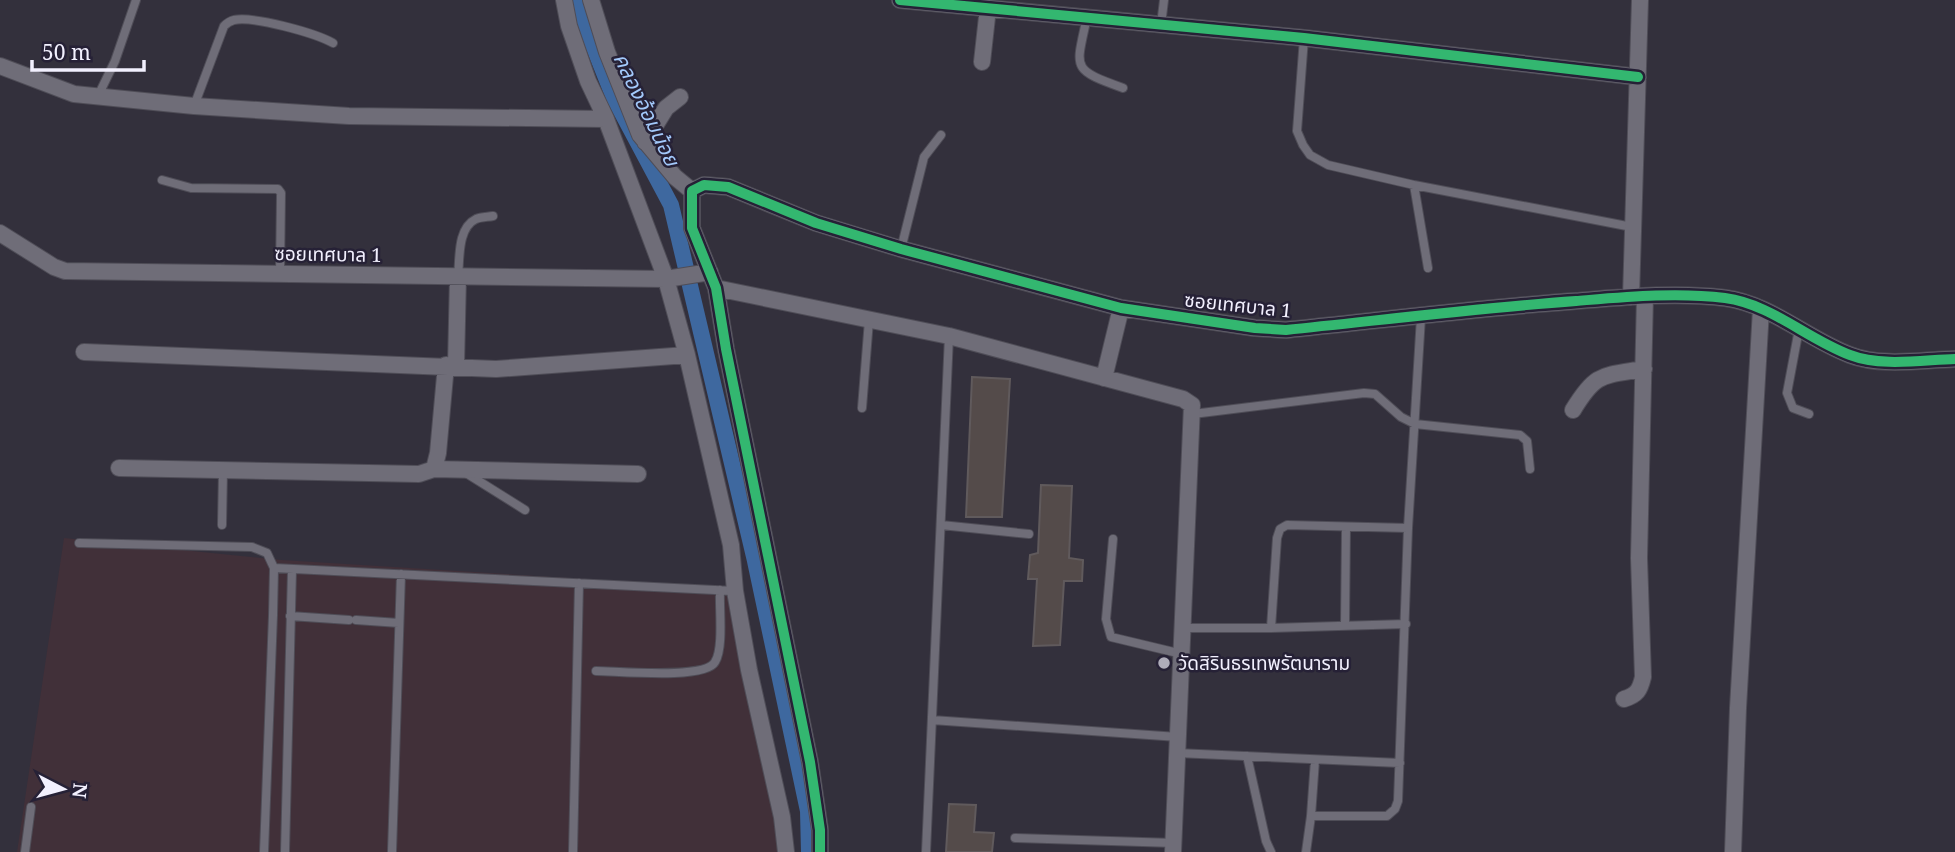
<svg xmlns="http://www.w3.org/2000/svg" width="1955" height="852" font-family="'Noto Serif','Noto Sans Thai',serif">
	<style>
		.industrial { fill: #413039 }
		.lines { fill: none; stroke-linecap: round; stroke-linejoin: round }
		.canal { stroke: #3e689f; stroke-width: 16 }
		.building { fill: #544b4a; stroke: #605a5c; stroke-width: 2 }
		.service-casing { stroke: #4f4d57; stroke-width: 10 }
		.minor-casing { stroke: #4f4d57; stroke-width: 18 }
		.service { stroke: #6f6d78; stroke-width: 8 }
		.minor { stroke: #6f6d78; stroke-width: 16 }
		.cycleway-casing { stroke: #262136; stroke-width: 15 }
		.cycleway { stroke: #33b770; stroke-width: 10 }
		.poi-dot { fill: #afadba; stroke: #262136; stroke-width: 2.5 }
		.labels { text-anchor: middle; dominant-baseline: central; stroke-width: 5; stroke-linejoin: round; paint-order: stroke }
		.street-label { font-size: 19px; fill: #f2f0fe; stroke: #262136 }
		.poi-label { font-size: 19px; fill: #f2f0fe; stroke: #262136; text-anchor: start }
		.water-label { font-size: 21px; font-style: italic; fill: #a3c9fb; stroke: #262136 }
	</style>
	<rect width="100%" height="100%" fill="#33303c"/>
	<path class="industrial" d="M64,538l218,22 445,28 56,264h-766z"/>
	<g class="lines">
		<path class="canal" d="M575,0l39,98 57,107 84,356 53,250 1,41"/>
	</g>
	<path class="building" d="M972,377l38,2 -8,138h-36z
		M1041,485l31,1 -3,72 14,2 -1,21h-18l-4,64 -27,1 4,-67h-9l2,-24 8,-2z
		M949,804l27,1 -2,27 20,1 -2,19h-46z"/>
	<g class="lines">
		<defs>
			<path id="service" d="M1087,17c-11,52 -17,52 36,71
				M1161,25l3,-25
				M1304,38l-7,93 6,14 7,10 18,10 86,20 218,42
				M97,98l18,-37 21,-61
				M194,106l30,-80c3,-3 6,-5 10,-6 20,-4 81,13 99,23
				M162,180l29,8 87,1 3,4 -1,81
				M1414,185l14,83
				M901,249l23,-92 17,-22
				M458,276c2,-17 -1,-48 18,-57 5,-2 12,-2 17,-3
				M1799,329l-12,64 6,15 16,6
				M862,408l7,-88
				M1193,414l171,-21 11,1 26,23 14,7 105,11 7,6 3,28
				M466,473l59,37
				M222,525l1,-55
				M941,525l88,9
				M1113,539l-7,80 5,18 71,17
				M79,543l173,4 15,6 7,15 -1,47 -9,237
				M274,568l461,23
				M290,616l59,4
				M356,620l43,3
				M1345,625l1,-98
				M1183,628h88l135,-4
				M1271,628l6,-90 3,-9 7,-4 121,3
				M596,671c21,0 109,9 119,-9 9,-14 4,-55 5,-72
				M932,720l246,17
				M1177,753l223,10
				M1247,756l19,85 5,11
				M1311,816l4,-56
				M1015,838l159,5
				M25,852l6,-45
				M285,852l7,-282
				M392,852l9,-278
				M573,852l6,-269
				M926,852l23,-516
				M1306,852l5,-36h76l8,-7 3,-8 10,-273 13,-211"/>
			<path id="minor" d="M564,0l5,26 19,55 18,38 60,160 21,76 44,190 4,46 14,79 33,147 4,35
				M591,0l16,52 33,83 35,42 17,14
				M900,0l404,38 334,39
				M982,62l6,-54
				M0,66l74,28 120,12 155,10 257,3
				M645,142l21,-34 14,-11
				M0,233l54,34 11,4 601,8 44,-7
				M716,288l233,48 234,63 9,6 -19,447
				M1631,297l9,-297
				M84,352l412,17 191,-14
				M456,366l2,-90
				M1104,378l17,-70
				M1573,410c23,-38 29,-34 71,-41
				M119,468l300,6 15,-5 4,-16 8,-88
				M434,469l204,5
				M1624,699c13,-4 16,-9 19,-22l-4,-119 6,-262
				M820,852v-22l-10,-68 -84,-413 -10,-61 -24,-60v-37l12,-6 24,2 88,36 85,26 220,59 134,20 31,2c97,-10 193,-22 290,-29 49,-4 100,-9 149,-3 46,6 82,41 125,57 31,12 72,5 105,4
				M1733,852l5,-144 23,-399"/>
		</defs>
		<use href="#service" class="service-casing"/>
		<use href="#minor" class="minor-casing"/>
		<use href="#service" class="service"/>
		<use href="#minor" class="minor"/>
		<defs>
			<path id="cycleway" d="M900,0l404,38 334,39
				M820,852v-22l-10,-68 -84,-413 -10,-61 -24,-60v-37l12,-6 24,2 88,36 85,26 220,59 134,20 31,2c97,-10 193,-22 290,-29 49,-4 100,-9 149,-3 46,6 82,41 125,57 31,12 72,5 105,4"/>
		</defs>
		<use href="#cycleway" class="cycleway-casing"/>
		<use href="#cycleway" class="cycleway"/>
	</g>
	<circle class="poi-dot" cx="1164" cy="663" r="7"/>
	<g class="labels">
		<g class="street-label">
			<text transform="translate(328 254) rotate(1)">ซอยเทศบาล 1</text>
			<text transform="translate(1238 305) rotate(6)">ซอยเทศบาล 1</text>
		</g>
		<g class="poi-label">
			<text x="1178" y="663">วัดสิรินธรเทพรัตนาราม</text>
		</g>
		<g class="water-label">
			<text transform="translate(647 109) rotate(64)">คลองอ้อมน้อย</text>
		</g>
	</g>
	<g transform="translate(63 789) rotate(96)" stroke="#262136" stroke-width="5" paint-order="stroke">
	<path d="M0-5L12 26L0 18L-12 26Z" fill="#f2f0fe"/>
	<text y="-10" font-size="19" font-weight="bold" text-anchor="middle" fill="#f2f0fe">N</text>
	</g>
	<path d="M32 60v10h112v-10" fill="none" stroke="#f2f0fe" stroke-width="3.5"/>
	<text x="42" y="60" font-size="21" fill="#f2f0fe" stroke="#262136" stroke-width="5" paint-order="stroke">50 m</text>
</svg>
